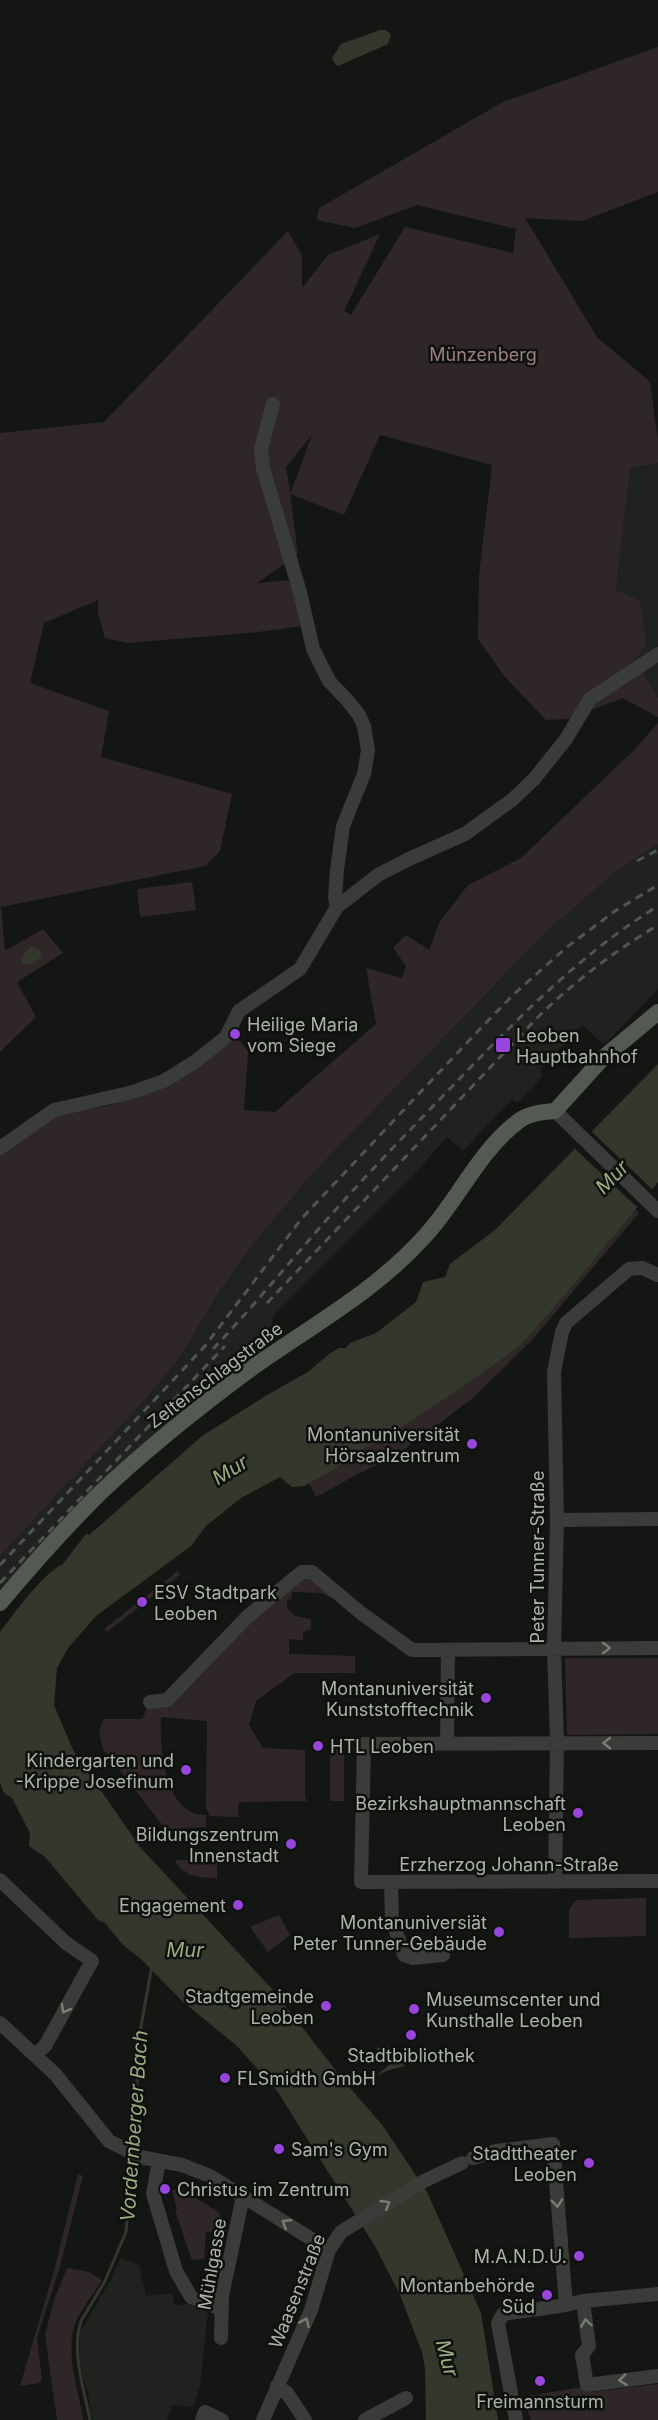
<svg xmlns="http://www.w3.org/2000/svg" width="658" height="2420" font-family="Inter,sans-serif">
	<style>
		.built { fill: #202220 }
		.green { fill: #2f2727; fill-rule: evenodd }
		.water { fill: #34382c }
		.pier { fill: #141614 }
		.lines { fill: none; stroke-linecap: round; stroke-linejoin: round }
		.stream { stroke: #34382c; stroke-width: 3 }
		.minor { stroke: #393c38; stroke-width: 14 }
		.major { stroke: #545952; stroke-width: 16 }
		.rail { stroke: #51554f; stroke-width: 3; stroke-dasharray: 8 6; stroke-linecap: butt }
		.oneway { stroke: #797e75 }
		.poi-dot { fill: #9745dd; stroke: #0f110f; stroke-width: 2 }
		.labels { text-anchor: middle; dominant-baseline: central; stroke-width: 5; stroke-linejoin: round; paint-order: stroke }
		.park-label { font-size: 18px; fill: #9d8082; stroke: #0f110f }
		.poi-label { font-size: 18px; fill: #adb4a7; stroke: #0f110f; text-anchor: end }
		.street-label { font-size: 18px; fill: #adb4a7; stroke: #0f110f }
		.water-label { font-size: 20px; font-style: italic; fill: #9dac82; stroke: #0f110f }
	</style>
	<rect width="100%" height="100%" fill="#141614"/>
	<path class="built" d="M658,463v235l-16,-28 -9,-8 -17,-71 14,-123z
		M658,832v157l-54,56 -22,-20 -43,46 4,4 -11,14 -15,14 -5,-4 -49,52 -16,-14 -35,40 -138,138 -7,34 -267,244v-37l151,-163 99,-145 62,-74 235,-243 72,-62 39,-25z
		M120,2258l19,7 7,31 26,-3 3,12 14,-1 19,8 -8,74 -7,21 -21,-2 -5,15h-75l-4,-27 -9,-29 1,-32 30,-51z"/>
	<path class="green" d="M658,47v145l-76,29 -57,-3 72,119 53,45 8,58v23l-28,5 -14,122 24,11 6,44 -13,17 9,8 16,28v19l-35,-19 -54,21 -23,1 -42,-44 -26,-37 1,-64 13,-110 -112,-30 -36,80 -54,-21 8,60 -41,29 37,-3 8,46 -44,6 -131,11 -22,-5 -7,-25v-13l-54,23 -14,60 79,28 -8,46 131,37 -12,57 -15,15 -204,41 4,44 38,-22 20,24 -46,29 19,35 -36,35v-619l104,-11 184,-191 14,25v32l26,-33 52,-21 -36,77 7,4 54,-88 108,26 3,-24 -99,-24 -62,23 -38,-8 2,-12 184,-106zM312,435l-21,57h-1l-4,-25z
		M658,723v121l-39,25 -72,62 -235,243 -62,74 -34,49 -34,56 -31,40 -151,163v-403l57,-40 50,-7 61,-19 68,-51 12,15 -4,59 31,2 101,-88 -10,-56 36,10 4,-12 -13,-18 13,-13 23,15 10,-27 29,-38 53,-27 112,-107z
		M192,882l4,28 -56,7 -3,-28z
		M635,1209l4,4 -107,127 -59,58 -75,56 -40,20 -42,23 -7,-14 151,-94 60,-43z
		M178,1571l2,4 -73,57 -3,-3z
		M302,1572l35,21 -5,5 -11,-5 -29,-1 -1,7 -4,1v8l8,8 16,3v10l-8,3v8l-14,-1v15l66,2v17h-61l-38,28 -7,24 14,23 42,2v47l2,4 -68,1 -1,15 -28,-1 -4,-8 1,-87 -46,-4c-2,30 4,100 45,98v12l-34,2 -8,-2 -61,-78 -4,-16 4,-14h39l8,-17 17,-2z
		M565,1658h93v76l-91,1z
		M330,1749h14v52h-14z
		M217,1859v19c-15,0 -36,-1 -42,-18z
		M646,1898v38l-77,2v-29l7,-9z
		M279,1915l11,20 -22,17 -18,-25z
		M78,2174l5,2 -24,94 -22,67 5,42 -2,4 -20,3 34,-115z
		M181,2189l39,24 -1,19h-13l-2,27 -12,1 -17,-49 2,-1 -5,-20z
		M67,2268l22,4 13,8c-8,13 -18,26 -25,39 -14,31 2,70 6,101h-26l-12,-85 9,-35z
		M658,2384v36h-127l-7,-19 4,-5 55,-9 8,5z"/>
	<path class="water" d="M380,30h6l5,5 -3,9 -50,22 -3,-2 -3,-6 9,-14z
		M31,947l10,3v7l-10,8 -10,-2 3,-9z
		M658,1064v118l-89,108 -49,56 -60,43 -76,49 -34,18 -15,13 -31,17 -12,1 -12,-10 -39,21 -35,28 -15,20 -95,70 -28,32 -11,20 -3,37 19,45 67,97 132,142 73,93 38,44 44,66 54,121 17,107h-72l-1,-51 -3,-17 -22,-57 -25,-49 -76,-120 -21,-34 -41,-46 -55,-45 -41,-42 -17,-13 -19,-23 -7,-3 -53,-63 -16,-11 1,-13 -18,-35 -8,-5 -4,-11v-150c12,-16 45,-61 62,-67l24,-31 3,1 113,-99 65,-41 41,-23 21,-18 10,-6h7l4,-5 26,-10 40,-31 7,-20 22,-5 5,-13 45,-34z
		M383,2046l13,2 9,10 -4,3 4,5 -16,4 -13,6 13,-11 -13,-16z"/>
	<path class="pier" d="M589,1129l65,62 -15,18 -67,-63z"/>
	<g class="lines">
		<path class="stream" d="M133,2149l7,-117 12,-67
			M90,2420c-6,-32 -19,-67 -9,-99l24,-40 21,-49 6,-73"/>
		<path class="minor" d="M273,404l-12,45 2,19 37,124 13,57 16,32 19,20 11,14 5,11 4,24 -4,24 -21,52 -6,44 -2,28 2,9
			M555,1111l103,100
			M0,1148l54,-38 75,-17 35,-12 32,-20 30,-24 13,-26 61,-42 37,-62 41,-32 31,-16 56,-25 47,-34 23,-22 31,-39 24,-40 68,-45
			M557,1520l101,-1
			M150,1702l17,-2 80,-83 55,-45h10l49,41 51,37 246,-2
			M447,1743l1,-93
			M658,1743l-294,1 -3,138 297,-1
			M0,1880l66,63 26,18 -47,85 -10,9
			M555,1882l2,-140 -3,-93 3,-129 -3,-148 8,-40 4,-9 63,-54 13,-1 16,7
			M391,1883l1,37 12,35 9,3 30,-3
			M0,2023l55,51 54,67 31,16 42,8 28,11 119,74
			M473,2158l23,-7 57,-7 13,161
			M159,2161l-6,33 23,77 15,26 30,12
			M583,2301l6,45 -7,9 5,30 71,-9
			M221,2338l1,-42 21,-100
			M277,2386l10,7 18,27
			M202,2420l3,-8 17,8
			M263,2420l48,-110 18,-60 12,-18 83,-51 38,-18
			M365,2420l41,-22
			M516,2420l-18,-97 5,-9 57,-8 23,-5 75,-7"/>
		<path class="major" d="M0,1603c31,-37 64,-74 98,-108 46,-44 96,-84 147,-122 62,-45 129,-80 180,-137 34,-37 54,-86 95,-116 10,-7 23,-8 35,-9l48,-53 55,-46"/>
		<path class="rail" d="M637,861l21,-11
			M267,1303l272,-287c36,-35 76,-65 119,-91
			M213,1349c41,-43 78,-89 117,-133 44,-50 91,-97 137,-145 59,-61 118,-120 191,-165
			M0,1565l205,-219 97,-128 176,-187 36,-37 53,-47 48,-36 43,-26
			M0,1583l225,-237"/>
	</g>
	<defs><path id="oneway-chevron" d="M-2-3.5L2.5 0L-2 3.5" fill="none" stroke-width="1.6" stroke-linecap="round" stroke-linejoin="round" transform="scale(1.5)"/></defs>
	<g class="oneway">
		<use href="#oneway-chevron" transform="translate(606 1648)"/>
		<use href="#oneway-chevron" transform="translate(607 1743) rotate(179)"/>
		<use href="#oneway-chevron" transform="translate(65 2009) rotate(119)"/>
		<use href="#oneway-chevron" transform="translate(557 2203) rotate(85)"/>
		<use href="#oneway-chevron" transform="translate(386 2204) rotate(-31)"/>
		<use href="#oneway-chevron" transform="translate(286 2223) rotate(-148)"/>
		<use href="#oneway-chevron" transform="translate(305 2322) rotate(-66)"/>
		<use href="#oneway-chevron" transform="translate(586 2323) rotate(-98)"/>
		<use href="#oneway-chevron" transform="translate(623 2380) rotate(173)"/>
	</g>
	<g class="poi-dot">
		<circle cx="235" cy="1034" r="6"/>
		<rect x="495" y="1037" width="16" height="16" rx="3"/>
		<circle cx="472" cy="1444" r="6"/>
		<circle cx="142" cy="1602" r="6"/>
		<circle cx="486" cy="1698" r="6"/>
		<circle cx="318" cy="1746" r="6"/>
		<circle cx="186" cy="1770" r="6"/>
		<circle cx="578" cy="1813" r="6"/>
		<circle cx="291" cy="1844" r="6"/>
		<circle cx="238" cy="1905" r="6"/>
		<circle cx="499" cy="1932" r="6"/>
		<circle cx="326" cy="2006" r="6"/>
		<circle cx="414" cy="2009" r="6"/>
		<circle cx="411" cy="2035" r="6"/>
		<circle cx="225" cy="2078" r="6"/>
		<circle cx="279" cy="2149" r="6"/>
		<circle cx="589" cy="2163" r="6"/>
		<circle cx="165" cy="2189" r="6"/>
		<circle cx="579" cy="2256" r="6"/>
		<circle cx="547" cy="2295" r="6"/>
		<circle cx="540" cy="2381" r="6"/>
	</g>
	<g class="labels">
		<g class="park-label">
			<text x="483" y="354">Münzenberg</text>
		</g>
		<g class="poi-label">
			<text x="247" y="1024" text-anchor="start">Heilige Maria<tspan x="247" dy="21">vom Siege</tspan></text>
			<text x="516" y="1035" text-anchor="start">Leoben<tspan x="516" dy="21">Hauptbahnhof</tspan></text>
			<text x="460" y="1434">Montanuniversität<tspan x="460" dy="21">Hörsaalzentrum</tspan></text>
			<text x="154" y="1592" text-anchor="start">ESV Stadtpark<tspan x="154" dy="21">Leoben</tspan></text>
			<text x="474" y="1688">Montanuniversität<tspan x="474" dy="21">Kunststofftechnik</tspan></text>
			<text x="330" y="1746" text-anchor="start">HTL Leoben</text>
			<text x="174" y="1760">Kindergarten und<tspan x="174" dy="21">-Krippe Josefinum</tspan></text>
			<text x="566" y="1803">Bezirkshauptmannschaft<tspan x="566" dy="21">Leoben</tspan></text>
			<text x="279" y="1834">Bildungszentrum<tspan x="279" dy="21">Innenstadt</tspan></text>
			<text x="226" y="1905">Engagement</text>
			<text x="487" y="1922">Montanuniversiät<tspan x="487" dy="21">Peter Tunner-Gebäude</tspan></text>
			<text x="314" y="1996">Stadtgemeinde<tspan x="314" dy="21">Leoben</tspan></text>
			<text x="426" y="1999" text-anchor="start">Museumscenter und<tspan x="426" dy="21">Kunsthalle Leoben</tspan></text>
			<text x="411" y="2055" text-anchor="middle">Stadtbibliothek</text>
			<text x="237" y="2078" text-anchor="start">FLSmidth GmbH</text>
			<text x="291" y="2149" text-anchor="start">Sam's Gym</text>
			<text x="577" y="2153">Stadttheater<tspan x="577" dy="21">Leoben</tspan></text>
			<text x="177" y="2189" text-anchor="start">Christus im Zentrum</text>
			<text x="567" y="2256">M.A.N.D.U.</text>
			<text x="535" y="2285">Montanbehörde<tspan x="535" dy="21">Süd</tspan></text>
			<text x="540" y="2401" text-anchor="middle">Freimannsturm</text>
		</g>
		<g class="street-label">
			<text transform="translate(215 1375) rotate(-37)">Zeltenschlagstraße</text>
			<text transform="translate(537 1557) rotate(-90)">Peter Tunner-Straße</text>
			<text x="509" y="1864">Erzherzog Johann-Straße</text>
			<text transform="translate(212 2264) rotate(-80)">Mühlgasse</text>
			<text transform="translate(297 2291) rotate(-68)">Waasenstraße</text>
		</g>
		<g class="water-label">
			<text transform="translate(612 1177) rotate(-45)">Mur</text>
			<text transform="translate(230 1470) rotate(-32)">Mur</text>
			<text x="185" y="1950">Mur</text>
			<text transform="translate(134 2126) rotate(-86)">Vordernberger Bach</text>
			<text transform="translate(447 2358) rotate(75)">Mur</text>
		</g>
	</g>
</svg>
